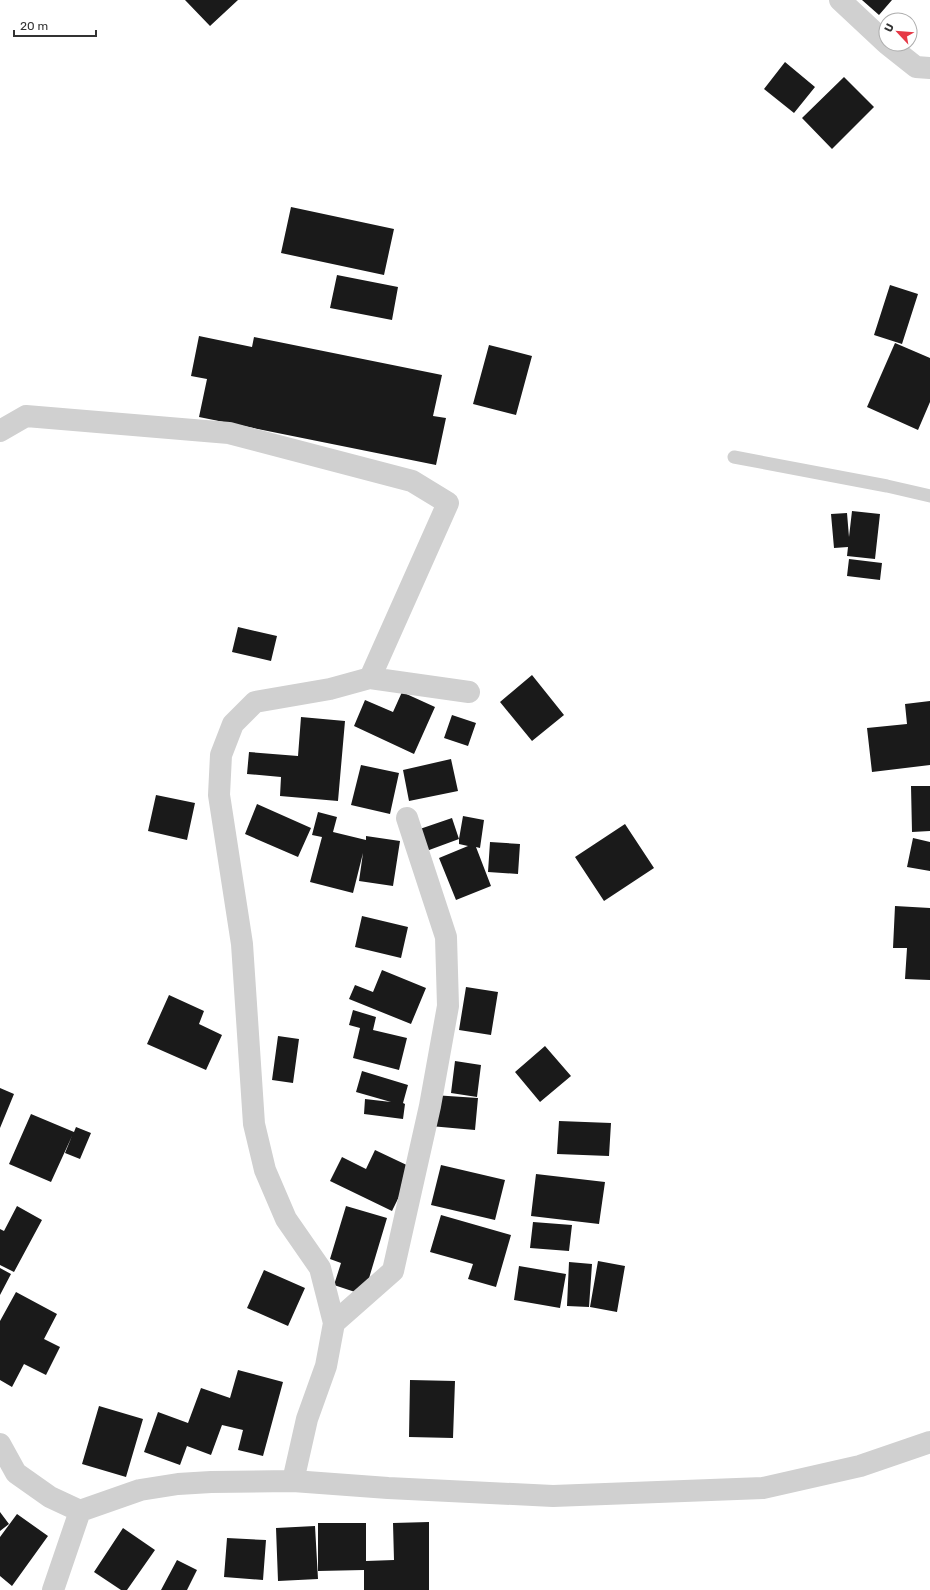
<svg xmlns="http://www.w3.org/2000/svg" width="930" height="1590" font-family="Rubik,sans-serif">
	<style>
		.building { fill: #1a1a1a }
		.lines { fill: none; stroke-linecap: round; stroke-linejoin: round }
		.lane { stroke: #d0d0d0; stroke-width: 13 }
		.street { stroke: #d0d0d0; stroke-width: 22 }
	</style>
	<rect width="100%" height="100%" fill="#fff"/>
	<path class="building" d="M185,0h53l-28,26z
		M862,0h30l-13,15z
		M785,62l30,25 -21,26 -30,-24z
		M844,77l30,30 -42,42 -30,-31z
		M291,207l103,22 -10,46 -103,-22z
		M337,275l61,12 -6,33 -62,-12z
		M890,285l28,9 -16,50 -28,-9z
		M199,336l53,11 2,-10 188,38 -9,41 13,2 -10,47 -237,-48 8,-38 -16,-3z
		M895,343l35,15v44l-12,28 -51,-23z
		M489,345l43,11 -16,59 -43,-11z
		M852,511l28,3 -5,45 -28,-3 1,-9 -14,1 -3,-34 16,-1 2,24z
		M849,559l33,4 -2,17 -33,-4z
		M238,627l39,9 -6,25 -39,-9z
		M532,675l32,40 -32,26 -32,-39z
		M402,692l33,15 -21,47 -60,-28 11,-26 28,12z
		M930,701v64l-58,7 -5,-44 40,-4 -2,-20z
		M452,715l24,8 -8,23 -24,-8z
		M301,717l44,4 -7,80 -58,-5 1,-19 -34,-3 2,-22 49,4z
		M451,759l7,32 -49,10 -6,-31z
		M361,765l38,8 -9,41 -39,-9z
		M911,786h19v45l-18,1z
		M156,795l39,8 -8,37 -39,-9z
		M257,804l54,24 -13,29 -53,-23z
		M318,812l19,5 -4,15 33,8v-4l34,5 -7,45 -34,-5 4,-28 -10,40 -43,-11 12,-45 -10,-2z
		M463,816l21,4 -4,28 -4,-1 15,39 -35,14 -17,-42 29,-12 -9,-2v-5l-38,14 -7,-22 38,-13 7,21z
		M625,824l29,44 -50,33 -29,-44z
		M913,838l17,4v29l-23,-4z
		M490,842l30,2 -2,30 -30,-2z
		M895,906l35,2v72l-25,-1 2,-31h-14z
		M362,916l46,11 -7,31 -46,-11z
		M382,970l44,18 -15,36 -62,-25 6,-14 18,7z
		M466,987l32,5 -7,43 -32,-5z
		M169,995l35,16 -5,13 23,11 -16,35 -59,-26z
		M353,1010l23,7 -3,13 34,8 -8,32 -46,-12 7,-30 -11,-3z
		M278,1036l21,3 -6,44 -21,-3z
		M545,1046l26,30 -31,26 -25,-30z
		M455,1061l26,4 -4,32 -26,-4z
		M362,1071l46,14 -5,18 2,1 -2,15 -39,-5 1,-15 26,3 -35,-10z
		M0,1088l14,6 -14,34z
		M433,1095l45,3 -3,32 -45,-4z
		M31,1114l43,18 2,-5 15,6 -11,26 -15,-6 7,-17 -21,46 -42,-18z
		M559,1121l52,2 -2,33 -52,-2z
		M375,1150l38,18 -21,43 -62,-30 12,-24 24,12z
		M441,1165l64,15 -10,40 -64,-15z
		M536,1174l69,8 -6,42 -68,-8z
		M17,1206l25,14 -28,52 -14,-7v-36l4,2z
		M346,1206l41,12 -23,77 -30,-10 7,-22 -11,-4z
		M441,1215l70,20 -15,52 -28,-8 5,-15 -43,-12z
		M533,1222l39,3 -3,26 -39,-3z
		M598,1261l27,5 -8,46 -27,-5z
		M569,1262l23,2 -3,43 -22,-1z
		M519,1266l47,8 -6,34 -46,-8z
		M0,1268l11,6 -11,21z
		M264,1270l41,18 -17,38 -41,-18z
		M16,1292l41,22 -13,25 16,8 -14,28 -22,-11 -12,23 -12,-7v-59z
		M238,1370l45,12 -20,74 -25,-6 5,-20 -21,-5 -11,30 -24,-9 -7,19 -36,-13 14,-40 30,11 13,-35 29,10z
		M410,1380l45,1 -2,57 -44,-1z
		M99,1406l44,13 -17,58 -44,-13z
		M0,1512l9,12 -9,7z
		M17,1514l31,22 -36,50 -12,-10v-39z
		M429,1522v68h-65v-20l-46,1v-48h48v38l28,-1 -1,-37z
		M315,1526l3,53 -40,2 -2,-53z
		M123,1528l32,22 -28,40h-6l-27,-18z
		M227,1538l39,2 -3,40 -39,-3z
		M177,1560l20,10 -10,20h-26z"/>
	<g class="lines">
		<path class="lane" d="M734,457l153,29 43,10"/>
		<path class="street" d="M840,0l46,43
			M887,44l29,23 14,1
			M0,431l26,-15 203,17 183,48 36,22 -78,175 -40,11 -75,13 -22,22 -12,31 -2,40 23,149 12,180 11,46 21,49 34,49 14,55 -8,43 -19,53 -14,62
			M370,678l99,14
			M334,1323l59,-52 37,-165 18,-100 -2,-69 -39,-119
			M0,1444l16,29 34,24 30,14 60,-21 38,-6 33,-2 82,-1 95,7 165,8 210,-8 97,-22 70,-24
			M53,1590l27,-79"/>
	</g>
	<g transform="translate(898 32) rotate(296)"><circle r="19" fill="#ffffff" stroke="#adadad"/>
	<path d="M0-3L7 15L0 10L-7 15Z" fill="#e63946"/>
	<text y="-6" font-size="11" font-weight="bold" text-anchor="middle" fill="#333333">U</text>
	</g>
	<path d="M14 30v6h82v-6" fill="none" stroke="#333333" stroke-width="2"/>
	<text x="20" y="30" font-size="12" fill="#333333" stroke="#ffffff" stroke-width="3" paint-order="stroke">20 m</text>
</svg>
